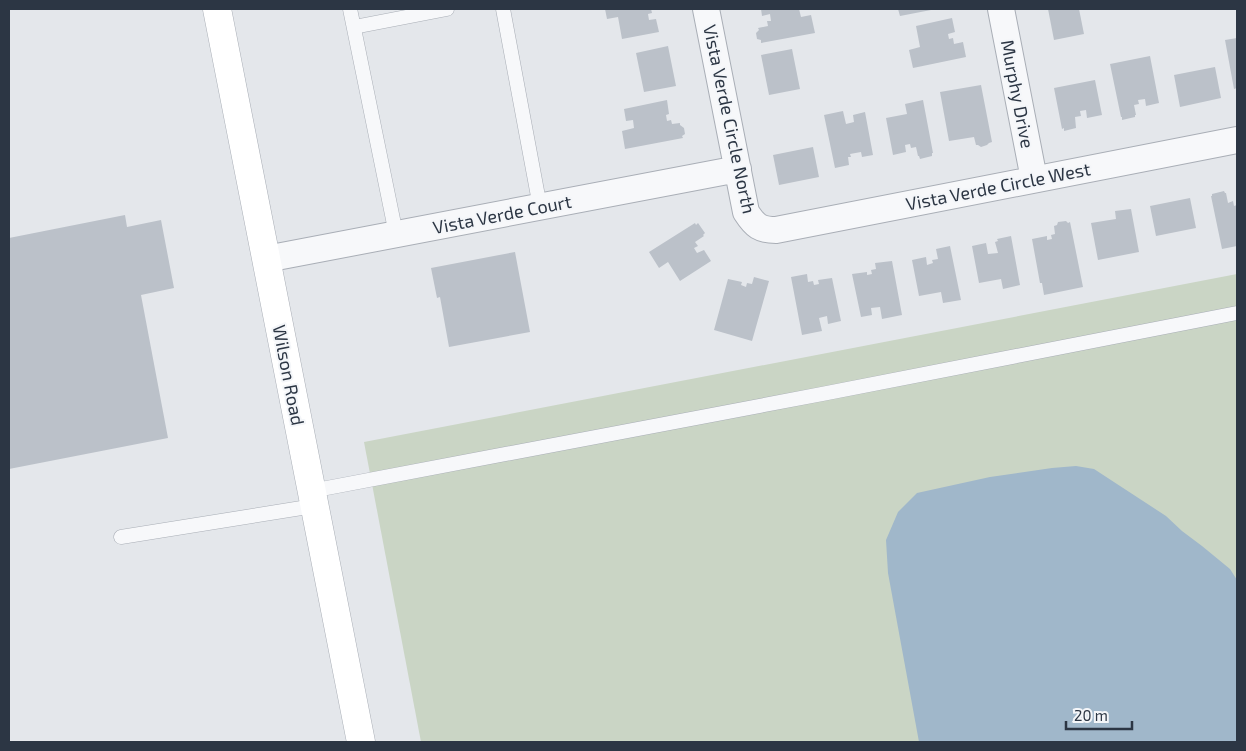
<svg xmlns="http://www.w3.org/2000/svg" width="1246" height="751" font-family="'Exo 2',sans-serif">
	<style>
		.green { fill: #cad5c5 }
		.water { fill: #a0b7ca }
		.building { fill: #bbc1c9 }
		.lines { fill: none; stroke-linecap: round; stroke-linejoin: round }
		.lane-casing { stroke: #a9aeb6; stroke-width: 15 }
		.street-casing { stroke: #a9aeb6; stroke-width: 28 }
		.secondary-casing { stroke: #a9aeb6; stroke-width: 29 }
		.lane { stroke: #f7f8fa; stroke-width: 14 }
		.street { stroke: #f7f8fa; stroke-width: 26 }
		.secondary { stroke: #fff; stroke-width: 28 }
		.labels { text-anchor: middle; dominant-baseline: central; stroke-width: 4; stroke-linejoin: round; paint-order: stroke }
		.street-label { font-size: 18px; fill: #2c3644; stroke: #f4f6f9 }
	</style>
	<rect width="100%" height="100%" fill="#e4e7eb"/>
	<path class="green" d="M1237,274v468h-816l-57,-300z"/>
	<path class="water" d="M1076,466l18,3 72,47 16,15 20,15 28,23 7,11v162h-318l-31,-169 -2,-33 12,-28 19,-19 73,-16 62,-9z"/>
	<path class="building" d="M605,9h46l1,4 -4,1 1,6 7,-1 3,13 -37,7 -4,-22 -11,2z
		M761,9h38l2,8 10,-2 4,18 -54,10v-3l-4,-1 -1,-6 3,-3 -1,-2 10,-2 -1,-5h4l-1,-7 -8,2z
		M898,9h33v1l-31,6z
		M1048,9h31l5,25 -30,6z
		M952,18l3,14 -7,2 1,5 4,-1 1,6 9,-2 3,15 -53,11 -4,-18 11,-3 -4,-21z
		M1237,38v50l-3,1 -9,-49z
		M668,46l8,40 -32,6 -8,-39z
		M792,49l8,40 -31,6 -8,-40z
		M1150,56l9,47 -13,3 -1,-7 -7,1 1,4 -5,1 2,10h-1v2l-13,3v-3h-1l-11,-53z
		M1215,67l6,31 -41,9 -6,-32z
		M1095,80l7,35 -15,3 -1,-8 -6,1 1,5 -6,1 1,11 -12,3v-3l-2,1 -8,-41z
		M981,85l11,57 -3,1 -2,2 -6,2 -3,-2h-2l-2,-8 -25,4 -9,-49z
		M667,100l2,14 -3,1 1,6 4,-1 1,4 8,-1v2l4,3 1,6 -3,2 1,2 -58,11 -3,-18 12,-3 -1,-8 -7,1 -2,-12z
		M923,100l10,53h-1v3l-12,3 -1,-3h-1l-2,-9 -5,1 -1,-4 -5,1 1,7 -13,3 -7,-37 21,-4 -2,-10z
		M843,111l3,13 8,-2 -1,-7 12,-3 8,43 -11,2 -1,-5 -11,2 1,3h-3l1,8 -14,3 -11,-53z
		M813,147l6,30 -40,8 -6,-30z
		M1224,191l1,2h1l2,10 5,-2 1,5 3,-1v41l-15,3 -11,-53h1v-2z
		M1190,198l6,30 -40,8 -6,-30z
		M1131,209l8,43 -41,8 -7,-37 25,-4 -1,-8z
		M125,215l2,12 34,-7 13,68 -33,7 27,143 -159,31v-231z
		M1066,221l2,2 2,-1 13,65 -39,8 -2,-12h-2l-8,-44 15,-3v4l5,-1 -1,-4 4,-1 -1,-8 3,-1 1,-3z
		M695,223l1,2 2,-2 7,10 -2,2 1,1 -9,6 3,4 -4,2 3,5 7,-3 7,11 -31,20 -12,-19 -9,6 -10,-16z
		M1011,236l9,49 -17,4 -2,-10 -22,4 -7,-37 14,-3 2,11 10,-1 -3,-11 3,-1 -1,-2z
		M950,246l11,54 -18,3 -2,-11 -22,4 -7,-36 14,-3 1,8 6,-2 -1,-3 6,-1 -2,-10z
		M515,252l15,80 -81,15 -9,-50 -3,1 -6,-30z
		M892,261l10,54 -20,4 -2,-12 -9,1 1,7 -11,2 -9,-43 15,-2v3l5,-1 -1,-4 5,-1 -1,-6z
		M807,274l1,8 5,-1 1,4 5,-1 -1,-4 14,-2 9,43 -13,3 -1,-8 -8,2 3,13 -20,4 -11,-58z
		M754,277l15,4 -17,60 -38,-11 14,-51 14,3 -1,3 5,2 1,-4 5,1z"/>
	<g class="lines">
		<defs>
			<path id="lane" d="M350,9l46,225
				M503,9l37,198
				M354,27l93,-18
				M311,491l511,-97 415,-81
				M121,537l193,-31"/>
			<path id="street" d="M706,9l40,203c9,14 14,18 30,18l461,-90
				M1001,9l33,170
				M266,259l472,-90"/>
			<path id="secondary" d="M217,9l144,733"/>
		</defs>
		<use href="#lane" class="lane-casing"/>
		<use href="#street" class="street-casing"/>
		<use href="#secondary" class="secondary-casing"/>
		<use href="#lane" class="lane"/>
		<use href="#street" class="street"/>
		<use href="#secondary" class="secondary"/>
	</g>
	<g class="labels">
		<g class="street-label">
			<text transform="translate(1018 94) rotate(79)">Murphy Drive</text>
			<text transform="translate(730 119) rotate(78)">Vista Verde Circle North</text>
			<text transform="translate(998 186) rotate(-11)">Vista Verde Circle West</text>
			<text transform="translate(502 214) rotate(-11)">Vista Verde Court</text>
			<text transform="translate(289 375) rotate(79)">Wilson Road</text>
		</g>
	</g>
	<rect width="1246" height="751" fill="none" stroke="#2c3644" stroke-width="20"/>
	<path d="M1066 721v8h66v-8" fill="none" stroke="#2c3644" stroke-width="2.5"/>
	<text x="1074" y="721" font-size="15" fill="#2c3644" stroke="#f4f6f9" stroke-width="4" paint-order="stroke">20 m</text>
</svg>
